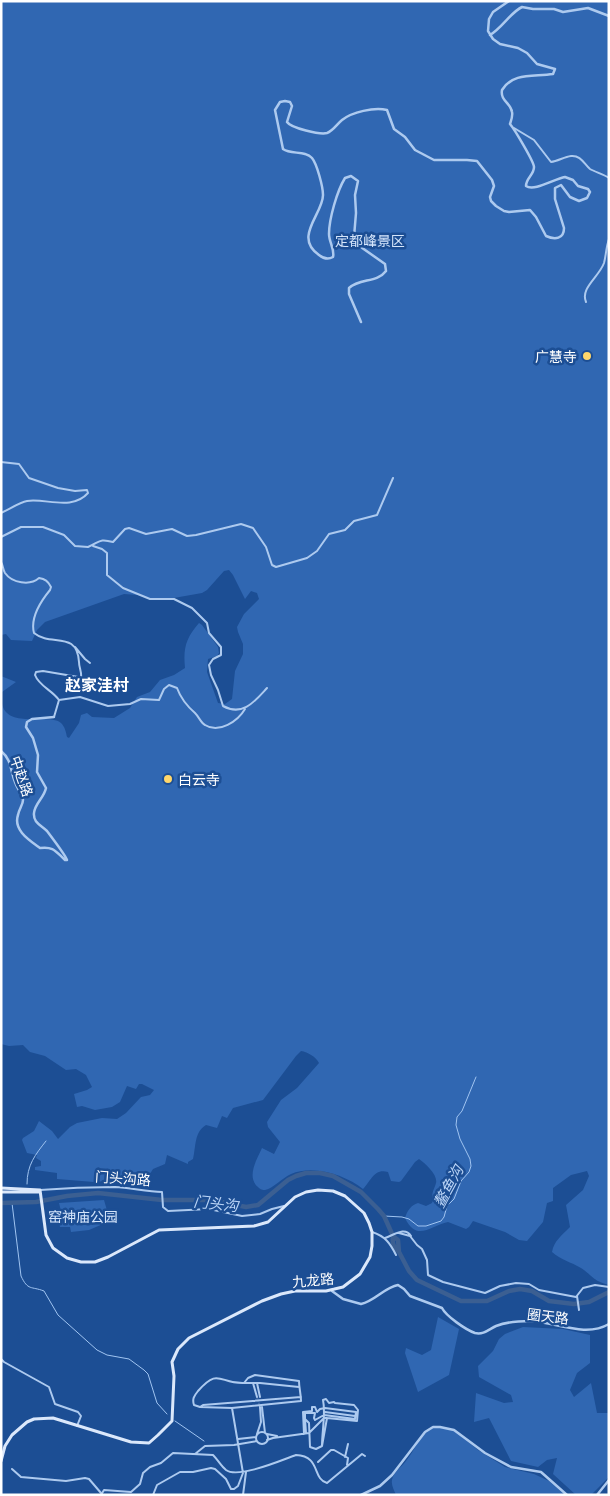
<svg xmlns="http://www.w3.org/2000/svg" width="610" height="1496" font-family="'Golos Text','Noto Sans SC',sans-serif">
	<style>
		.green { fill: #3067b2 }
		.lines { fill: none; stroke-linecap: round; stroke-linejoin: round }
		.stream { stroke: #a0c4f1; stroke-width: 1 }
		.river { stroke: #3b5f92; stroke-width: 4.5 }
		.minor-tunnel { stroke: #3e69a4; stroke-width: 2; stroke-dasharray: 2 1; stroke-linecap: butt }
		.minor { stroke: #adcaef; stroke-width: 2 }
		.tertiary { stroke: #adcaef; stroke-width: 2.5 }
		.secondary { stroke: #dbe8fb; stroke-width: 3 }
		.poi-dot { fill: #ffd76b; stroke: #1c4e94; stroke-width: 2 }
		.labels { text-anchor: middle; dominant-baseline: central; stroke-width: 5; stroke-linejoin: round; paint-order: stroke }
		.park-label { font-size: 14px; fill: #d4e5fb; stroke: #1c4e94 }
		.poi-label { font-size: 14px; fill: #fff; stroke: #1c4e94; text-anchor: end }
		.street-label { font-size: 14px; fill: #fff; stroke: #1c4e94 }
		.water-label { font-size: 15px; font-style: italic; fill: #bad4f6; stroke: #1c4e94 }
		.quarter-label { font-size: 16px; font-weight: bold; fill: #fff; stroke: #1c4e94 }
	</style>
	<rect width="100%" height="100%" fill="#1c4e94"/>
	<path class="green" d="M1,1h608v1284c-16,-4 -16,-9 -28,-17 -10,-6 -20,-8 -29,-16 2,-11 10,-17 18,-25l-4,-22 17,-15 6,-14 -2,-5 -16,4 -18,13v13l-6,2 -4,19 -16,19 -8,-1 -14,-8 -32,-11 -4,6 -3,2 -18,-7c-17,3 -31,21 -43,-4 2,-7 6,-13 13,-15l8,3 6,-3 1,-3c-2,-7 1,-10 3,-17 2,-8 -10,-19 -17,-24l-4,3 -14,19 -2,1 -8,-1 -3,-9c-14,-4 -17,9 -25,17 -17,-14 -50,-25 -72,-15 -9,4 -17,14 -26,16 -4,0 -5,-1 -7,-3 -12,-10 -1,-28 4,-39l12,6 6,-12 -12,-15 -1,-5 14,-22 16,-12 22,-25c-3,-6 -11,-11 -18,-12l-5,5 -33,44 -30,8 -6,10 -5,-2 -5,12 -11,-3c-12,7 -10,22 -13,34l-5,3v2l-21,-9 -2,9 -12,5 -5,8 -54,5 -37,-3v-6l-22,-3v-3l6,-1v-5l-5,-3 1,-3 -10,-2 -5,-13 1,-2 11,-7 5,-10 13,10 6,8 12,-12 7,-4 25,-5 15,1 9,-6 15,-16 9,-2 4,-5 -12,-6h-3l-3,5 -9,-3 -7,16 -8,5 -17,3 -13,-4 -5,1 -3,-13 13,-4 5,-3 -6,-12 -10,-6 -10,1 -21,-14 -15,-4 -7,-7 -14,1 -8,-2v-368l15,6 -14,10c0,4 -1,11 1,15 8,21 46,6 58,16 4,4 5,9 6,14l2,1 10,-15 2,-8 6,-2 5,4 22,1 16,-10 7,-11 13,-5 10,-12 14,-5 11,-7c-2,-20 1,-30 14,-45l3,2 16,22 1,6 -2,3 -9,3 -1,13 11,31 7,1 7,-5 3,-28 8,-17v-10l-5,-12 -1,-5 7,-13 15,-15 -2,-6 -6,-2 -6,8 -12,-24 -4,-5 -5,1 -17,19 -5,3 -34,6 -18,-1 -12,-3 -14,-1 -79,28 -8,8 -5,11 -21,-1 -5,-6 -5,1z
		M104,1200l6,21 -21,9 -18,2 -1,-5h-10l-3,-13 4,-3 -2,-8z
		M438,1317l21,12 -10,46 -31,17 -13,-39 1,-5 16,7 9,-5z
		M523,1327l40,2 27,6v28l-13,10 -7,17 4,7 17,-14 6,30h12v64l-18,18h-15l-23,-21 4,-16 -10,2 -9,7 -27,-6 -22,-43 -15,4 2,-29 28,10 9,-1 -2,-7 -32,-18 -1,-11 15,-15 6,-12 6,-5z
		M436,1426l19,5 23,19 27,17 29,7 15,7 16,14h-169c-2,-5 -5,-10 -4,-15 2,-9 9,-12 14,-19 10,-12 14,-28 30,-35z"/>
	<g class="lines">
		<path class="stream" d="M27,1184c0,-19 8,-29 19,-43
			M12,1203l9,73c7,15 10,10 23,15l14,24 39,35 10,5 22,4 15,11 4,4 9,29 10,11
			M384,1216l18,1 7,2 9,7h8l15,-5 3,-4 3,-11 7,-7 7,-18 8,-9 2,-6 -1,-7 -10,-20 -4,-14 1,-8 5,-6 14,-34
			M175,1421l29,20"/>
		<path class="river" d="M1,1203l35,-1 31,-6 31,-3 64,7h50l34,7 12,-2 30,-25 8,-4 10,-3h14l13,3 28,16 17,17 6,7 9,20 5,4 1,12 10,19 8,9 44,21h26l22,-10 11,-2 12,2 17,10 25,3 15,-2 20,-10
			M393,1236c-1,7 0,11 6,16"/>
		<path class="minor-tunnel" d="M257,1397l3,10"/>
		<path class="minor" d="M514,128l20,12 17,22c7,-1 13,-5 20,-6 10,-1 13,8 19,13 5,3 13,5 19,9
			M586,302c-6,-14 13,-25 18,-39 2,-7 2,-16 5,-24
			M1,462l18,2 10,14 29,10 17,3 12,-1 1,3c-16,18 -42,5 -61,8 -7,1 -19,9 -26,12
			M1,537l20,-10h22l21,8 11,11 13,1c12,-5 11,-9 25,-5l12,-13 4,-1 17,6 26,-5 15,7 9,-1 45,-11 12,4 13,19 6,18 4,2 31,-9 10,-7 12,-17 16,-4 9,-9 23,-6 16,-37
			M93,546l9,3 5,4v22l16,13 27,11h24l18,9 15,15 2,10 12,14v8l-8,4 -4,6 2,10 7,15 5,16c20,11 32,-5 44,-18
			M1,562c2,3 2,8 4,11 7,10 25,13 34,5 6,1 9,3 12,9l-1,3c-9,11 -20,28 -16,43 17,14 43,-3 45,29 0,6 3,10 2,16
			M75,647l10,12 5,4
			M59,700l21,-3 28,9 22,-2 11,-5 18,1 5,-11 5,-4 8,3c4,11 10,18 18,25 4,4 6,10 10,12 14,9 33,-4 40,-16
			M54,717l5,-17c-7,-10 -20,-14 -24,-25l1,-3 7,-1 59,10
			M40,1190c25,-2 50,-3 75,-3 15,1 31,4 47,5l1,15 5,4 41,-2 33,7 18,-2 12,-5 12,-3
			M372,1232c13,4 18,11 24,23
			M399,1233l11,3 7,9 5,4 5,11 1,15 15,7 42,11 15,-7 16,-3 13,1 10,6 37,7 7,-9 12,-3 14,2
			M385,1238c9,-3 20,-12 26,-2
			M577,1296l2,14
			M1,1359l3,3 45,25 6,17 23,8 3,4 -4,10
			M253,1383l4,14
			M257,1383l3,14
			M299,1387l-39,-4h-16l4,-5 7,-3 44,6c0,7 2,13 2,20l-69,7 -32,-1 3,-2 98,-8
			M200,1407l-6,-2c-2,-6 0,-9 4,-14 21,-24 21,-7 46,-8
			M262,1407l3,26
			M325,1412l30,4
			M305,1419v-6h10l-1,5 1,2 9,-5 31,4 1,-7
			M256 1438a6 6 0 1 1 12 0a6 6 0 1 1-12 0Z
			M306,1433l-1,-14 4,4 1,24 6,2 6,-3
			M257,1434l4,-12 -1,-15
			M267,1434l10,2
			M304,1434l-1,-22 9,-1v-4h3l2,5 3,-3 5,-1 31,4
			M238,1439l18,-2
			M267,1440l6,-2 36,-5 15,-15h3l30,3 1,-11 -4,-5 -19,-2 -1,-1 -5,1 -3,-4 -3,1c3,14 -1,30 -1,46l5,-28
			M195,1454l10,-8 29,-1 23,-4
			M345,1457l3,-13
			M318,1462l13,-12h3l14,8 -1,7
			M12,1469l9,8 45,4 19,-3 4,1 12,14
			M101,1495l3,-5 27,2 9,-8 3,-11 7,-6 11,-4 12,-10 40,2c5,5 8,11 13,15 12,9 56,-10 70,-15 25,1 16,24 31,28l35,-29 3,2
			M153,1495l4,-10 23,-13h13l18,-4 4,1 11,10 5,10h3l4,-3 5,-13 -11,-65
			M243,1495l3,-23"/>
		<path class="tertiary" d="M490,35c12,-7 21,-23 32,-28l11,2h21l9,3 25,-4 21,8
			M361,322l-12,-28v-6c11,-10 28,-5 37,-17l-1,-7 -27,-19 -4,-8 2,-24 -1,-18 3,-14 -7,-5 -6,2c-8,13 -16,41 -16,56 0,8 6,16 4,23 -5,3 -9,2 -14,-2 -26,-18 4,-41 4,-60 0,-8 -6,-31 -11,-37 -7,-8 -21,-3 -29,-9l-8,-39 5,-8 5,-1 5,1 2,4 -5,16c4,6 33,13 40,11 6,-2 10,-9 15,-13 10,-8 32,-13 45,-10l7,19 11,8 10,13 19,10h33l10,1 15,19 2,6 -4,11 1,4 5,5 8,5 5,1 21,-2 6,7 10,19c9,4 18,3 18,-8l-9,-29v-11l6,-3 9,12 9,4 8,-3 3,-6 -2,-3 -10,-3 -5,-6 -8,-3c-11,2 -31,15 -39,9 0,-8 8,-11 8,-19 0,-5 -19,-37 -24,-43 1,-3 3,-8 2,-12 -1,-9 -12,-11 -10,-22 11,-18 32,-13 51,-16l2,-5 -18,-5 -10,-11 -9,-5 -18,-4 -7,-5 -5,-8 1,-12 4,-7 16,-11
			M1,751c11,9 9,19 14,31 2,6 7,12 8,18 0,5 -4,9 -5,15 -5,15 11,25 22,33 14,-2 16,4 25,12h2c-1,-4 -17,-25 -20,-29 -6,-6 -14,-8 -13,-18 1,-10 10,-15 12,-25l-9,-16 1,-17 -5,-17 -7,-11 1,-5 5,-3 22,-2
			M332,1291l11,8 18,5c14,-3 24,-17 37,-19l6,4 6,7 32,12c4,8 24,22 33,25 9,2 14,-4 21,-7 10,-4 24,-5 34,-5 26,1 55,17 79,3
			M361,1495l19,-9 12,-11 33,-43 8,-5h7l14,3 31,23 26,14 30,5 26,23
			M597,1495l12,-15"/>
		<path class="secondary" d="M1,1188l39,2 6,45 7,13 14,10 14,4h14l13,-5 51,-27 95,-4 14,-4 27,-25 11,-5 12,-2 15,1 12,5 19,17 5,10 3,9v14l-2,11 -10,17 -17,13 -17,4h-31l-14,3 -19,7 -73,37 -11,11 -6,13 2,14 -2,45 -14,14 -9,8 -18,-1 -78,-24 -19,1 -7,3 -15,13 -7,11 -4,15
			M1,1192h39"/>
	</g>
	<g class="poi-dot">
		<circle cx="587" cy="356" r="5"/>
		<circle cx="168" cy="779" r="5"/>
	</g>
	<g class="labels">
		<g class="park-label">
			<text x="370" y="240">定都峰景区</text>
			<text x="83" y="1216">窑神庙公园</text>
		</g>
		<g class="poi-label">
			<text x="577" y="356">广慧寺</text>
			<text x="178" y="779" text-anchor="start">白云寺</text>
		</g>
		<g class="street-label">
			<text transform="translate(22 776) rotate(71)">中赵路</text>
			<text transform="translate(123 1178) rotate(4)">门头沟路</text>
			<text transform="translate(313 1280) rotate(-5)">九龙路</text>
			<text transform="translate(548 1316) rotate(7)">圈天路</text>
		</g>
		<g class="water-label">
			<text transform="translate(448 1186) rotate(-62)">鳌鱼沟</text>
			<text transform="translate(216 1203) rotate(6)">门头沟</text>
		</g>
		<g class="quarter-label">
			<text x="97" y="685">赵家洼村</text>
		</g>
	</g>
	<rect width="610" height="1496" fill="none" stroke="#ffffff" stroke-width="5"/>
</svg>
